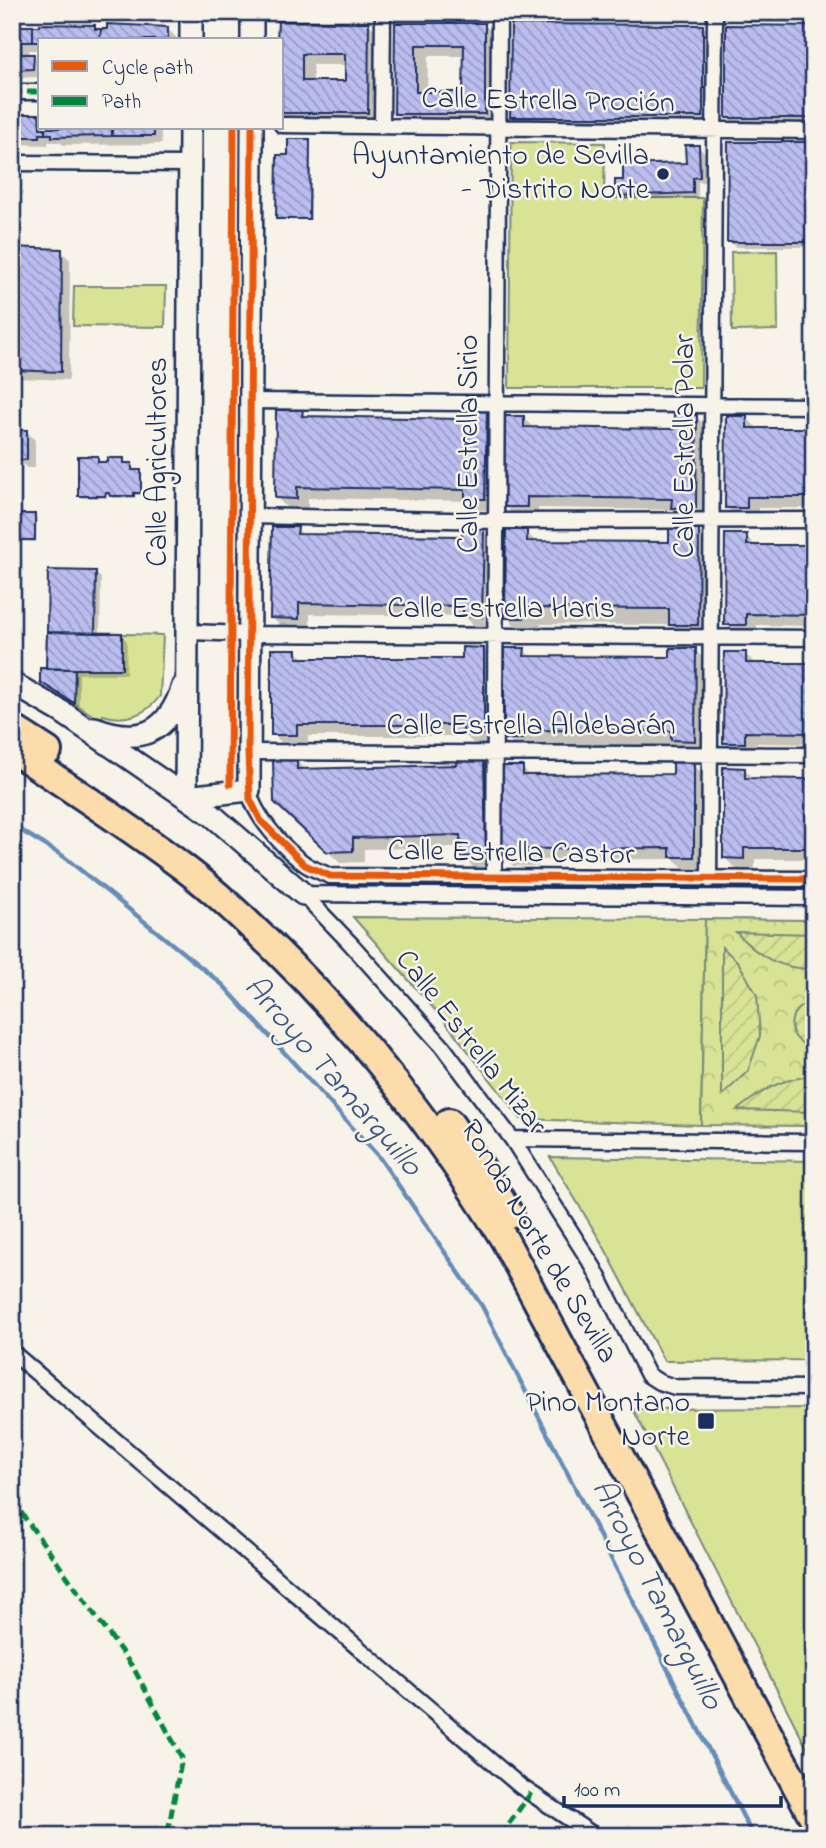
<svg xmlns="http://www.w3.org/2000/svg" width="826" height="1848" font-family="'Indie Flower',sans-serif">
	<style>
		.grass { fill: #d8e396; stroke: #7a897a; stroke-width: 2 }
		.park { fill: url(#park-crowns); stroke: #7a897a; stroke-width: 2 }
		.garden { fill: url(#garden-furrows); stroke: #7a897a; stroke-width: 2 }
		.shadow { fill: #0003; fill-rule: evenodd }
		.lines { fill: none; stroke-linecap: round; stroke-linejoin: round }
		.stream { stroke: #658db8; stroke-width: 4.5 }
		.building { fill: url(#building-back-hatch); stroke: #1b2f5e; stroke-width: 2; fill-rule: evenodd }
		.street-casing { stroke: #1b2f5e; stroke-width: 19 }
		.secondary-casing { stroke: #1b2f5e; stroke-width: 26 }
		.highway-casing { stroke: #1b2f5e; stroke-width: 32 }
		.street { stroke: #f7f3e8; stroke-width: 14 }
		.secondary { stroke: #f7f3e8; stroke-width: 21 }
		.highway { stroke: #fddcac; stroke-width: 26 }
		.quiet { stroke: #00873e; stroke-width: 5; stroke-dasharray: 10 5; stroke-linecap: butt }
		.cycleway-casing { stroke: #f7f3e8; stroke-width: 11 }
		.cycleway { stroke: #e8590c; stroke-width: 7 }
		.poi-dot { fill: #1b2f5e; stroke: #f7f3e8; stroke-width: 2.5 }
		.labels { text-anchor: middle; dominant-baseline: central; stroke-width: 5; stroke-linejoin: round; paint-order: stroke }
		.street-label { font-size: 30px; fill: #1b2f5e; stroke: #f7f3e8 }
		.poi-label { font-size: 30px; fill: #1b2f5e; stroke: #f7f3e8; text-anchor: end }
		.water-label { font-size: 32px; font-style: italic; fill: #3a5684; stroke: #f7f3e8 }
	</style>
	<defs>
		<pattern id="park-crowns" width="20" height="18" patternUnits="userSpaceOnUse" patternTransform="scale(1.75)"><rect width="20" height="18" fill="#d8e396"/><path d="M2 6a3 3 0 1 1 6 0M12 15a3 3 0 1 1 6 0" fill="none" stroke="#b9c384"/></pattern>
		<pattern id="garden-furrows" width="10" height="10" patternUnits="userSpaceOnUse" patternTransform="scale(1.75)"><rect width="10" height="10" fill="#d8e396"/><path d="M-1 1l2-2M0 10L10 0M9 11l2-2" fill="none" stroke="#b9c384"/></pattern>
		<pattern id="building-back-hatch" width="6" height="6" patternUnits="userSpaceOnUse" patternTransform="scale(1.75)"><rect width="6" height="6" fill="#bbbdef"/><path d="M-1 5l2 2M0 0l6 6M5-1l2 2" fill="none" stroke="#979ac5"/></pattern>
	</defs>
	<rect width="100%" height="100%" fill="#f7f3e8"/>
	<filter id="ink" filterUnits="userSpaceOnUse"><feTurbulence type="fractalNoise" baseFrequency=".0143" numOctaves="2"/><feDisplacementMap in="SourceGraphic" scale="14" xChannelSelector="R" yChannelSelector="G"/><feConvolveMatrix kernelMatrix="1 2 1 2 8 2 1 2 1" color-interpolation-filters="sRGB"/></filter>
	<g filter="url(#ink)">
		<path class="grass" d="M511,142l94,1 -1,55h99l-2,190h-192z
			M777,251l1,79 -46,1 -1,-79z
			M74,286h92l-1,41 -92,-1z
			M47,632l116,3 -3,61c-14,19 -35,26 -57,19l-2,4 -7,-3 -54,-34v-14h6z
			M353,917l352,2 -4,206 -180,-6 -78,-100z
			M550,1157l264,4v199l-150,1 -60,-114z
			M814,1408v354l-181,-353z"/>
		<path class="park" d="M705,919l109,1v206l-113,-1z"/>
		<path class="garden" d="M736,932l78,2v35c-34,0 -56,-12 -78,-37z
			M722,947l16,15 19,33 3,41 -12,35 -26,25z
			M814,1002v45h-1c-29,-4 -29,-42 1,-45z
			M814,1076v36l-77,-2c26,-20 43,-32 77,-34z"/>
		<path class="shadow" d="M527,12h193v5l-189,-1z
			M279,23l90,1 11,11 -1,89h-89l-8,-9v-75h-3zM313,65h34l-1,17h-33z
			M397,24l88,1 11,12v88h-88l-12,-12zM428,56h37v38h-38z
			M703,26l17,18 -1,90 -190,-1 -17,-17z
			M12,27h82l3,3 70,-1 9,8v3h-136v10h-11v5h4l7,8v14l-28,1z
			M814,27v107h-69l-17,-17z
			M12,116h26l2,12h120l2,16 -99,1 -3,-3h-12v3l-36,-1z
			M309,141l2,2v77h-31l-2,-2 12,-61z
			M814,144v111l-2,-8h-77l-6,-6z
			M698,147l6,5 1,30h-7v16l-76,2 -5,-5 8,-13 62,-17z
			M12,249l49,2 9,9 -1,120 -53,-2 -4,-4z
			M487,410l11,12 -2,88h-17l-9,-9 -162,-3v11h-20l-12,-12 26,-85 6,6 155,3z
			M12,416l10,9v6h4l9,9v28h-8l-9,-8v-3l-6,-1z
			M697,417l11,12 -1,90h-22l-9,-9 -138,-2v10h-21l-12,-12 18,-88 12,11 141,2z
			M747,418l11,11 56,1v78h-56v11h-20l-11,-12z
			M98,458l2,6 24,-4 2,5h5l3,7 8,2v21h-7v3h-21l-7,-3v3h-25l-2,-2z
			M12,516h23l2,2 -1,24 -24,-1z
			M297,529l6,6 161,3 19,-7 12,12 -2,85h-17l-11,-12 -155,-2v16l-27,-1 -11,-12z
			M698,530l18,18 -1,94h-27l-17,-17 -130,-1v10h-17l-18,-17 20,-85 11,11h133z
			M746,536l11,11h57v79l-57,-1v11h-20l-11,-12z
			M95,573l6,5 -1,57h21l6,6 -1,33h-47v32l-38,-25z
			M484,649l11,12v85h-19l-10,-10h-158v10h-23l-12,-12 23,-83 10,9h158z
			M524,650l8,8 139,1 24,-9 17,17v90l-189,-2 -17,-17z
			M745,654l11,10 58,1v79l-58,-1v11h-19l-12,-12z
			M296,760l11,11 152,-4 24,-7 12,12 2,95 -23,1 -12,-12v-9l-98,2v13l-24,1 -52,-49z
			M693,764l12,12v92h-22l-9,-9 -136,1v6h-25l-11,-12 20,-86 8,8h145z
			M744,769l11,11 59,1v78h-59v11l-19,-1 -11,-11z"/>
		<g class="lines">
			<path class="stream" d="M12,825l51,31 160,129 156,172 103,149 271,530"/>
		</g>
		<path class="building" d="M278,21l91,1 -1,91h-86v-73h-5zM302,54h43v27h-43z
			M395,23h90v91h-91zM416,45h48l-1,47h-47z
			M40,24l55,1v4h6l-1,11h-60v7l-1,-5h-6v-16h7z
			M107,24l61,3v13h-68l1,-11h6z
			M511,24l192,1v92h-193z
			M726,25l88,1v92h-88z
			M12,26h21v16h-12v12h13l-1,15 -21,1z
			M12,114h27l1,14h5v6h-5v3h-28z
			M45,128h67v8l-60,1v-3h-7z
			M112,128h42v8h-42z
			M288,139h22l-1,80h-33l1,-64h11z
			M728,142h86v112l-4,-1v-11h-83z
			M685,145h14l1,32 -7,1v15l-78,3v-16h8v-15l63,-2z
			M12,247l50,2 -1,123 -49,-2z
			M461,408l26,1 -2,90h-20v-9l-168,-3v12l-22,-1 1,-88h27l-1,6 159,3z
			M12,414h2v16h13v30h-11v-11h-4z
			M674,415h23l-1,93h-25l1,-9 -145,-2v10h-24l1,-91h20v11l150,2z
			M726,416h21v12h67v69h-67v11h-22z
			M78,456h20v6h10v-4h16v5h8v7h9v23h-7v3h-24l-1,-3h-3l-1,3h-27z
			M12,514h23v26h-23z
			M272,527h26l-1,7 165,2v-7h22l-2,88 -19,-1v-10l-164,-3v16l-29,-1z
			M669,528l30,1 -1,96h-29v-16l-145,-1v10h-19l1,-88h21v11l142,1z
			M725,534h22v11h67v70l-68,-1v11h-22z
			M48,570l48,1 -1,62 -48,-1z
			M47,632l75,1v36h-76z
			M462,647l22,1v87h-21v-10h-166v10h-26v-86h26v9h165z
			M504,648h21l-1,8 146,1v-9h26l-1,93 -24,-1v-9l-147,-1 -1,9h-19z
			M724,652h22v11h68v70l-69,-1v11h-22z
			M40,668l35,1 -1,34 -34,-21z
			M297,758v11l160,-4v-6l27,-1 2,98 -25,1 -1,-22 -107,3v13l-26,1 -53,-50 -1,-43z
			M673,762h21v95h-24v-9l-143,1v6h-27v-89h23v9l150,-1z
			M723,767l22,1v10l69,1v69h-70v11l-21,-1z"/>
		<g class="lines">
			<defs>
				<path id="street" d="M751,12l63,1
					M12,92h28
					M282,125l532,6
					M382,126l1,-114
					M12,163l178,1
					M250,401l564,5
					M249,516l247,5 318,-1
					M188,632l61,2 565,4
					M248,752l566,3
					M249,790c4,25 36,60 56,74 7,5 17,8 25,12l484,3
					M494,876l5,-864
					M709,880l6,-868
					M303,894l47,49 92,103 70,93 82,129 54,107 11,7 16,5 139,1
					M303,894l511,4
					M512,1139l302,3
					M12,1352l508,434 75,50"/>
				<path id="secondary" d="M191,40v-28
					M252,40v-28
					M12,683l50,29 150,103 91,79
					M95,728c46,17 73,5 88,-42
					M186,797l63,-7 3,-662
					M186,797l4,-669"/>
				<path id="highway" d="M12,728l36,23
					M12,749c57,39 116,76 171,118 32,24 62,53 91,81 93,91 161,181 230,291l310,580
					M449,1122l31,44 30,49"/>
			</defs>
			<use href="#street" class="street-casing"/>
			<use href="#secondary" class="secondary-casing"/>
			<use href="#highway" class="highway-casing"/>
			<use href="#street" class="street"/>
			<use href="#secondary" class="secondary"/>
			<use href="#highway" class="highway"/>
			<path class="quiet" d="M12,92h28
				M12,1500l122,169 48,89 -15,78
				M500,1836l31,-43"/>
			<defs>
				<path id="cycleway" d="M252,128l-4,624 2,47 11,22 44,44 25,11 484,3
					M230,784l4,-656"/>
			</defs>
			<use href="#cycleway" class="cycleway-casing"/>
			<use href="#cycleway" class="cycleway"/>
		</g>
	</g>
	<g class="poi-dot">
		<circle cx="663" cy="174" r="7"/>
		<rect x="697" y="1412" width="18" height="18" rx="3.5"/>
	</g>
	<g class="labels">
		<g class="street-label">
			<text transform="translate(548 102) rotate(1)">Calle Estrella Proción</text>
			<text transform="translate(470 444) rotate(-90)">Calle Estrella Sirio</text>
			<text transform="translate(686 446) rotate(-90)">Calle Estrella Polar</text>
			<text transform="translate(159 462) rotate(-90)">Calle Agricultores</text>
			<text x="501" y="610">Calle Estrella Haris</text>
			<text x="531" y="727">Calle Estrella Aldebarán</text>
			<text transform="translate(511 854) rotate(1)">Calle Estrella Castor</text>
			<text transform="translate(470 1043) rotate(52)">Calle Estrella Mizar</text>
			<text transform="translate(538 1242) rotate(59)">Ronda Norte de Sevilla</text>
		</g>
		<g class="poi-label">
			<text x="649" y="157">Ayuntamiento de Sevilla<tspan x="649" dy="34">- Distrito Norte</tspan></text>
			<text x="690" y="1404">Pino Montano<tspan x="690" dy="34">Norte</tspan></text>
		</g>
		<g class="water-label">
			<text transform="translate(332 1077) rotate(49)">Arroyo Tamarguillo</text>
			<text transform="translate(656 1595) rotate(63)">Arroyo Tamarguillo</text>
		</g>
	</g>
	<rect width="826" height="1848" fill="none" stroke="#f7f3e8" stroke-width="42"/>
	<rect x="21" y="21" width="784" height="1806" fill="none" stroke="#1b2f5e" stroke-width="2.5" filter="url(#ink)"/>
	<rect x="38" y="38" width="245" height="91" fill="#f7f3e8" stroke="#9fa5b1" stroke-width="2"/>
	<rect x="52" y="61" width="35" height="10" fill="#e8590c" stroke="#9fa5b1" stroke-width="2"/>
	<text x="102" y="74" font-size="21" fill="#1b2f5e">Cycle path</text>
	<rect x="52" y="96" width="35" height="10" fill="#00873e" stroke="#9fa5b1" stroke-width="2"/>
	<text x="102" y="108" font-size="21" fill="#1b2f5e">Path</text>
	<path d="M564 1796v10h217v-10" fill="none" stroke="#1b2f5e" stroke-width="3.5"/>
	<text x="574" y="1796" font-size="21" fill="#1b2f5e" stroke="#f7f3e8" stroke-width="5" paint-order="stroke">100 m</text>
</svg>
